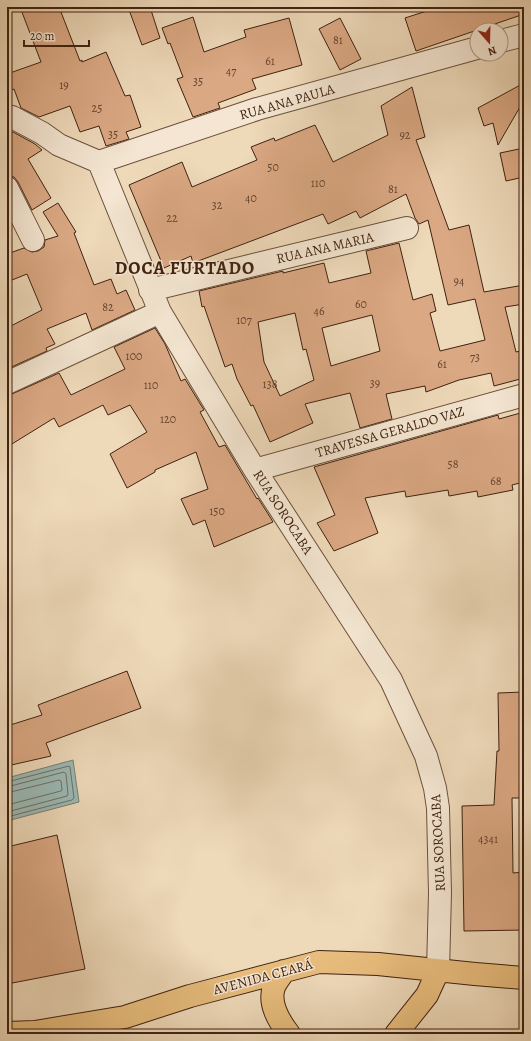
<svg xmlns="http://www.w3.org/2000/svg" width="531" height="1041" font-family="Alegreya,serif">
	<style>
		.water { fill: #9bb9b5; stroke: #777d73 }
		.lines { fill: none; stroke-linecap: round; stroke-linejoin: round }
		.shore { stroke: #6e6e63; stroke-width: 1 }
		.building { fill: #daa883; stroke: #402211; fill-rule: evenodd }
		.minor-casing { stroke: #6c503b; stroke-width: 24 }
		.primary-casing { stroke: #402211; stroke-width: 24 }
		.minor { stroke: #f4e6d2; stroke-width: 22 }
		.primary { stroke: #e7bc7c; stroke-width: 22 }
		.labels { text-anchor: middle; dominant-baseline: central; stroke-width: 3; stroke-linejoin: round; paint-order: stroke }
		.number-label { font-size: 12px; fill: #66442e }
		.street-label { font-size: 14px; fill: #402211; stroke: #f4e6d2 }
		.district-label { font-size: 18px; font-weight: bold; letter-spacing: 1px; fill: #402211; stroke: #f4e6d2 }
	</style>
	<rect width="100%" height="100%" fill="#eed9b9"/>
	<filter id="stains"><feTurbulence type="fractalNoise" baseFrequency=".005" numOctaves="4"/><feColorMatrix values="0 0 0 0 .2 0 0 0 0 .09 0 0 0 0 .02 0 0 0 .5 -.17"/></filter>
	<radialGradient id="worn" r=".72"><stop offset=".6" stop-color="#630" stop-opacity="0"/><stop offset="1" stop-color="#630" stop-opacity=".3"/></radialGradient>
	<path class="water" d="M73,760l6,42 -72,19v-43z"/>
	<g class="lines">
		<path class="shore" d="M7,782l62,-16 1,1 4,31 -2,2 -65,17
			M7,787l57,-15 2,2 2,20 -1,2 -60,16
			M7,793l52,-13 2,1 1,9 -1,1 -54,14"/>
	</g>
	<path class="building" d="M20,7h39l21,54 2,-1v2l24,-10 19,44 5,-1 11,32 -15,5 3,7 -23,7 -7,-20 -19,6 -10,-26 -31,11 -18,-9 -7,-19 -7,3v-18l34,-12z
		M128,7h22l10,31 -18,7z
		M439,7h85v7l-108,37 -11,-33z
		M193,17l11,35 42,-15 -2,-7 45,-12 13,47 -50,14 4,10 -38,14 2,5 -27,9 -16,-38 6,-2 -13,-34 -2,1 -6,-16z
		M340,18l21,41 -21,11 -21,-41z
		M524,83v17l-26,45 -5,-22 -9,3 -6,-18z
		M412,87l13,50 -9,3 33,90 20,-5 15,67 40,-7v19l-19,3 11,45 8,-2v28l-30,8 -3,-13 -32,7 -33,12 -1,-6 -39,8 6,25 -32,9 -10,-35 -45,11 8,19 -43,19 -17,-37 -2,1 -14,-27 -5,-15 -7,3 -21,-61 -2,1 -3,-16 84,-20v2l41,-10 5,20 42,-10 -5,-22 33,-8 14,57 19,-6 4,17 -6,2 10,38 45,-11 -10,-41 -27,6 -20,-85 -9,4 -4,-6 -9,-24 -46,24 -4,-7 -28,13 -5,-10 -130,49 -2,-7 -27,12 -35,-83 53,-23 10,25 65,-27 -6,-13 23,-9 1,3 40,-16 18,37 55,-27 -7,-29zM295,313l8,37 3,-1 8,31 -34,16 -16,-34 -6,-40zM372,315l8,36 -49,15 -9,-38z
		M13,132l22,12 7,6 -14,9 23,39 -19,12 -14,-28 -4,-5 -7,-1v-41z
		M524,148v29l-18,4 -6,-28z
		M58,203l18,29 -2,1 20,52 17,-6 6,15 9,-4 9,20 -43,20 -6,-17 -39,16 8,15 -9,4 1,3 -40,18v-41l35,-18 -15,-36 -20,8v-28l17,-6 8,4 6,-1 6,-4 1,-7 13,-4 -15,-24z
		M155,328l10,16 16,37 4,-2 19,31 -4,2 19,35 6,-2 32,54 1,-1 12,19 3,5 -59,25 -9,-27 -12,5 -12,-26 27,-10 -12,-37 -41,18v2l-28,16 -17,-34 37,-22 -17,-27 -22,10 -5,-10 -44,22 -5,-9 -47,29v-52l5,-1 47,-21 12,22 54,-26 -11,-22z
		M524,412v70l-12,3 1,5 -35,7 -1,-6 -28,5 -1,-6 -42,7 -1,-6 -40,7 13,35 -44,18 -17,-28 18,-8 -21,-48 184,-52 1,4z
		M127,671l14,37 -95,35 5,13 -44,10v-40l35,-11 -4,-10z
		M524,692v106h-12l1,75 11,-1v58l-60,1 -2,-125 32,-1 3,-54h2l-1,-58z
		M57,835l28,134 -78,15v-137z"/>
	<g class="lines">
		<defs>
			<path id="minor" d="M501,41l23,-6
				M7,116l5,1 30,16 17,12 40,17 61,150 95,158 136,210 35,76 9,32 3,20 2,85 -2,78
				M99,162l158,-53 220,-61
				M7,188l26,52
				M150,290l257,-62
				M7,383l153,-71
				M255,470l269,-75"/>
			<path id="primary" d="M284,971c-3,5 -8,11 -10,16 -6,17 5,34 15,47
				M7,1033l28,-1 90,-15 65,-21 129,-34 59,2 97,10 49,4
				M396,1034l31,-39 11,-24"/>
		</defs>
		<use href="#minor" class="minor-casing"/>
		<use href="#primary" class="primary-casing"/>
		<use href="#minor" class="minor"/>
		<use href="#primary" class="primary"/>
	</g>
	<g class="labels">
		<g class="number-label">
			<text x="338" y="40">81</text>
			<text x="270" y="61">61</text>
			<text x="231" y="71">47</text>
			<text x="198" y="81">35</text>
			<text x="64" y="85">19</text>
			<text x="97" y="108">25</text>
			<text x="113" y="134">35</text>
			<text x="405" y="135">92</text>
			<text x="273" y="167">50</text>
			<text x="318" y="183">110</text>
			<text x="393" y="189">81</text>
			<text x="251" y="198">40</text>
			<text x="217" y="205">32</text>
			<text x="172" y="218">22</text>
			<text x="459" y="281">94</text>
			<text x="361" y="304">60</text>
			<text x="108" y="307">82</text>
			<text x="319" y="311">46</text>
			<text x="244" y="320">107</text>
			<text x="134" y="356">100</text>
			<text x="475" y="357">73</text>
			<text x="442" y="364">61</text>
			<text x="375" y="383">39</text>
			<text x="270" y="384">138</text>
			<text x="151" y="385">110</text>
			<text x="168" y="419">120</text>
			<text x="453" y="464">58</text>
			<text x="496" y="481">68</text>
			<text x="217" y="511">150</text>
			<text x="488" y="839">4341</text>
		</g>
		<g class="street-label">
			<text transform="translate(287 102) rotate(-16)">RUA ANA PAULA</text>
			<text transform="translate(325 248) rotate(-13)">RUA ANA MARIA</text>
			<text transform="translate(390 432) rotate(-16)">TRAVESSA GERALDO VAZ</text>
			<text transform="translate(283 512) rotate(57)">RUA SOROCABA</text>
			<text transform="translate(438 843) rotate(-93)">RUA SOROCABA</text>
			<text transform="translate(263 977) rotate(-15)">AVENIDA CEARÁ</text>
		</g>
		<g class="district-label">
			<text x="185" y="268">DOCA FURTADO</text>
		</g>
	</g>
	<rect width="531" height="1041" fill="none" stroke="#eed9b9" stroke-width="24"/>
	<rect x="8" y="8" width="515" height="1025" fill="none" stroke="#402211" stroke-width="2"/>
	<rect x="12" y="12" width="507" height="1017" fill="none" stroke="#402211"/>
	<g transform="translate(489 42) rotate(160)"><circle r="19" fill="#f4e6d2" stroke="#ac9885"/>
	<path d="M0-3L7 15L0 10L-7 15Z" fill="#8f2418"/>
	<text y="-6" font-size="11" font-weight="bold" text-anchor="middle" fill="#402211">N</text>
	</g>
	<path d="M24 40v6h65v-6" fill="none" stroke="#402211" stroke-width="2"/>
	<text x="30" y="40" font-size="12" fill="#402211" stroke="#f4e6d2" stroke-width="3" paint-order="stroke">20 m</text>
	<rect width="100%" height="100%" filter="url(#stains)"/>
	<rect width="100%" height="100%" fill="url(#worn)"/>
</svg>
